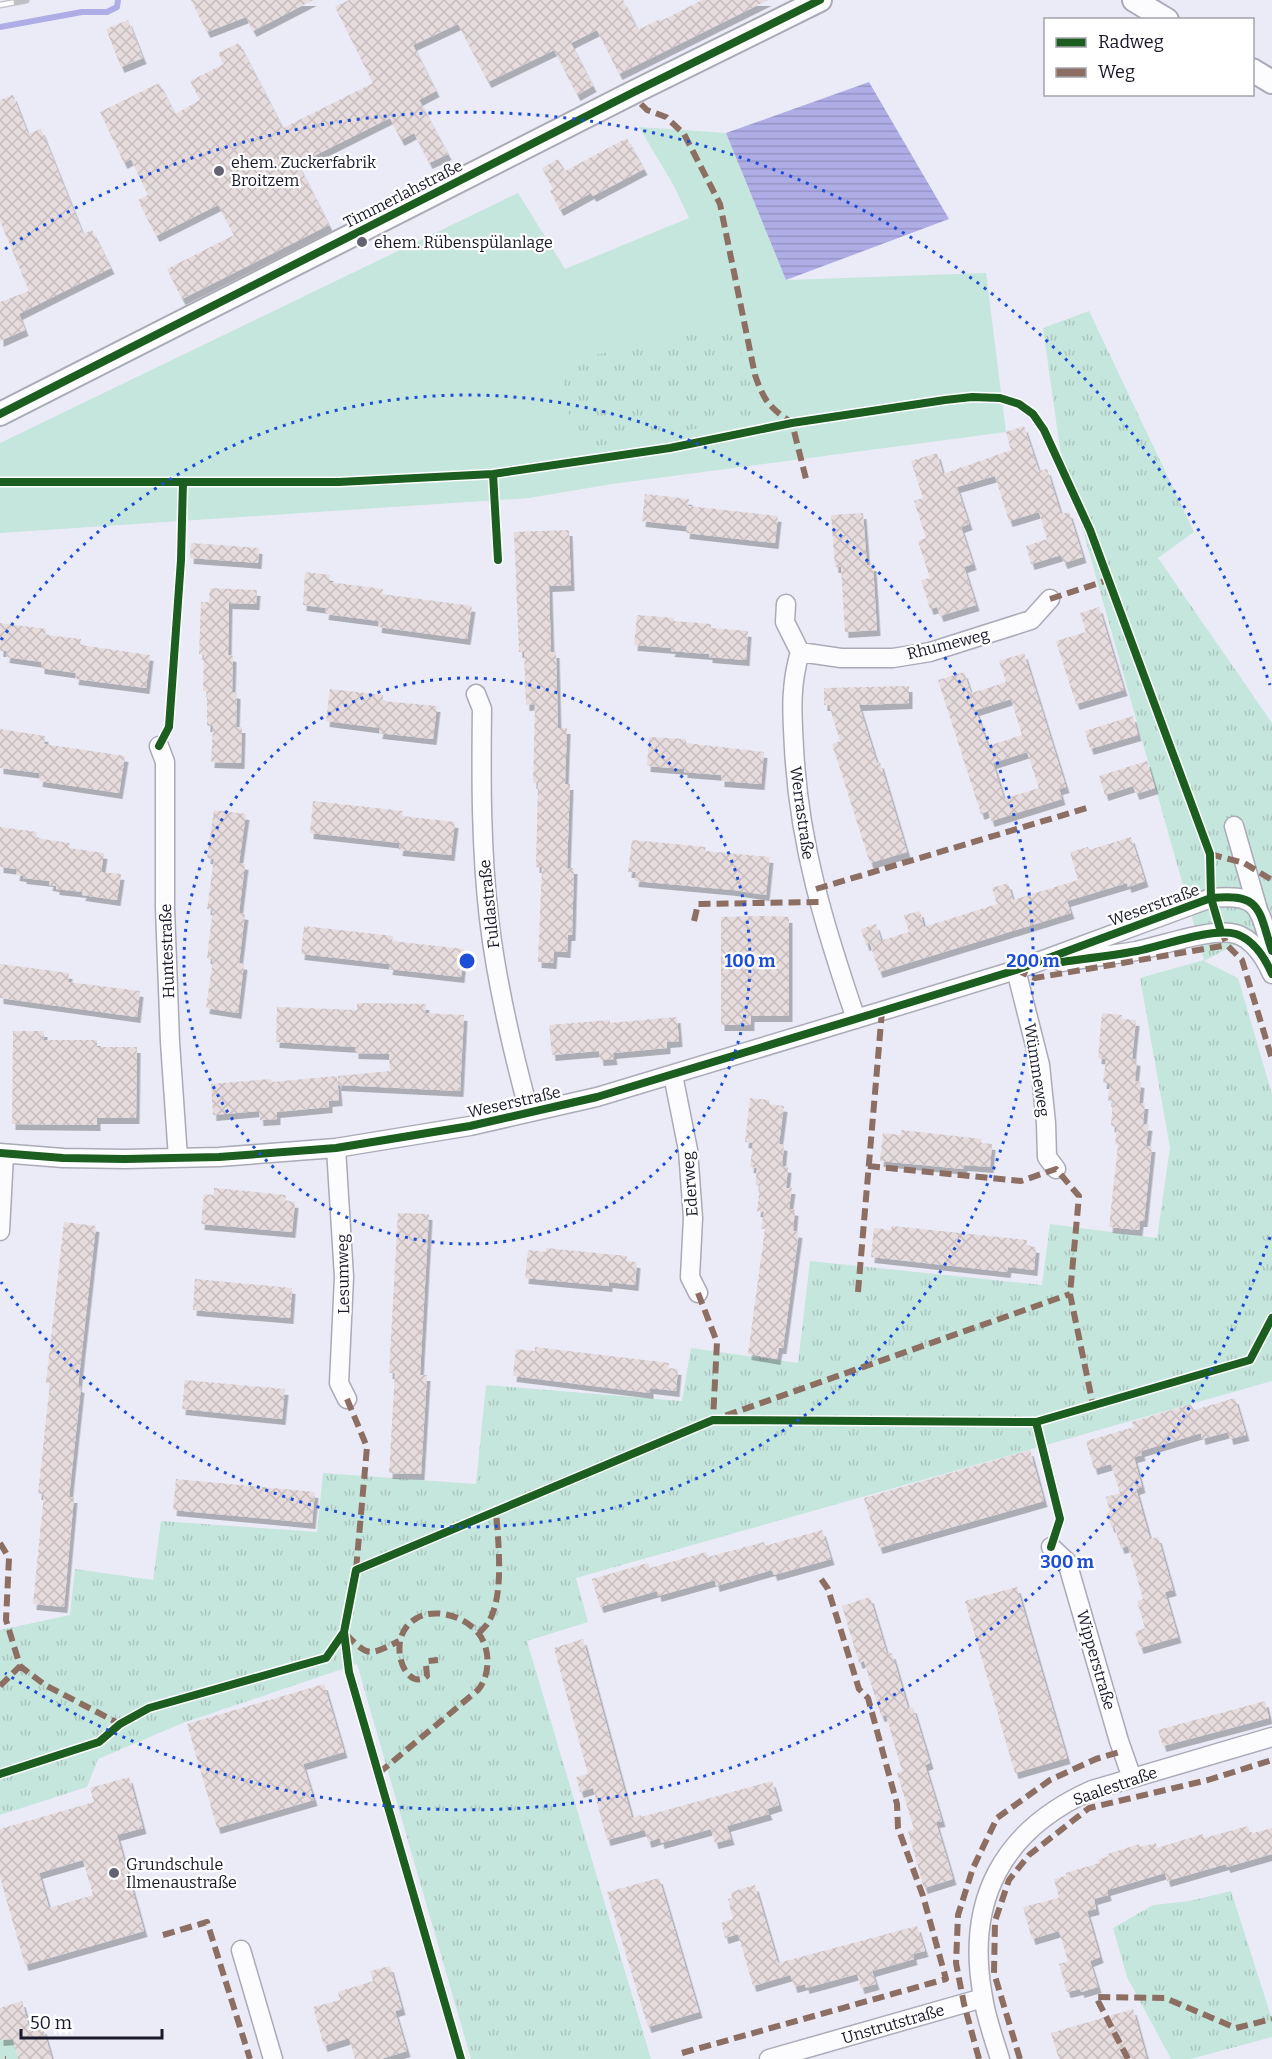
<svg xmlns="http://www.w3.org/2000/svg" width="1272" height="2059" font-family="Bitter,serif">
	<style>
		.grass { fill: #c5e6dc }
		.park { fill: url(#park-tufts) }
		.water { fill: url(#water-rules) }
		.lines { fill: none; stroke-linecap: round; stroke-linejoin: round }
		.stream { stroke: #afade6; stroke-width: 6 }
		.building { fill: url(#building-cross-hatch); fill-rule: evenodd; filter: url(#shadow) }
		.minor-casing { stroke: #aaaab8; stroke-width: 21 }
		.major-casing { stroke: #aaaab8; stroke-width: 26 }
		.minor { stroke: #fcfcfe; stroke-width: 18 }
		.major { stroke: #fcfcfe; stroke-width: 22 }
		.rail-casing { stroke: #c0c0c4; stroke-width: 7 }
		.rail { stroke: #fff; stroke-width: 4.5; stroke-dasharray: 14; stroke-linecap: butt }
		.quiet { stroke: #8d6e63; stroke-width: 6; stroke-dasharray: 12 6; stroke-linecap: butt }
		.cycleway-casing { stroke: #fff; stroke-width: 11 }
		.cycleway { stroke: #1b5e20; stroke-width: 8 }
		.ring { fill: none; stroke: #1d4ed8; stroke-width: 3; stroke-dasharray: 3 6 }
		.poi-dot { fill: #626272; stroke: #fff; stroke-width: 2 }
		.labels { text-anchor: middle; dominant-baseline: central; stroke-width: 4.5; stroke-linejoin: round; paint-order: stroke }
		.poi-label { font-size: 16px; fill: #19192b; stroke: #fff; text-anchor: start }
		.street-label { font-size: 16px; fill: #19192b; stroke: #fff }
		.centre { fill: #1d4ed8; stroke: #fff; stroke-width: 3 }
		.ring-label { font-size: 18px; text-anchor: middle; font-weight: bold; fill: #1d4ed8; stroke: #fff; stroke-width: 4.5; stroke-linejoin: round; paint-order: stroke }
	</style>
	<defs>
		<pattern id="park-tufts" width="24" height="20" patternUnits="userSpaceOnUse" patternTransform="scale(1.5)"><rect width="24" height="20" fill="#c5e6dc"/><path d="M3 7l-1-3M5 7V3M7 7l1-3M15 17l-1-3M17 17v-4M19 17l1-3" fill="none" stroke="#a9c5bd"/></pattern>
		<pattern id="water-rules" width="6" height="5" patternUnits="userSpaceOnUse" patternTransform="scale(1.5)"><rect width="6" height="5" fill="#afade6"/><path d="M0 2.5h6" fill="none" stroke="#9694c5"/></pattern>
		<pattern id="building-cross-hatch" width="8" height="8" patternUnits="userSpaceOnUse" patternTransform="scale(1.5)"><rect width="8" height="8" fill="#e7dcdd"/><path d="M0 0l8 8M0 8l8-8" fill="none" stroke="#c6bcbe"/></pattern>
		<filter id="shadow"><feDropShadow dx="3.5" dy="6" stdDeviation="0" flood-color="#0004"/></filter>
	</defs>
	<rect width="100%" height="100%" fill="#ebebf7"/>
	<path class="grass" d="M639,127l87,6 60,147 200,-7 20,159 -394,52 -83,14 -529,35v-90l518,-250 47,76 124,-51 -15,-32z
		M14,2038l4,21h-18v-19z"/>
	<path class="park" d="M1089,311l105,221 -36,26 114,165v202l-68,36 34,17 34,116v287l-696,197 12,44 -61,19 124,418h-180l-114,-395 -174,59 -85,36 -11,28 -87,28v-185l70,-15 5,-46 78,11 8,-59 156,11 6,-59 153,11 10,-99 196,16 9,-53 107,15 12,-102 232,24 8,-61 107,14 13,-90 -30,-170 64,-18 -144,-511 -17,-121z
		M735,326c9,38 11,57 33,90l-193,34 -15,-88z
		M1231,1891l41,128v18l-81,22h-20l-44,-82 -14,-49 40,-23 37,-4z"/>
	<path class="water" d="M869,82l80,137 -163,61 -60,-147z"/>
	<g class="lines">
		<path class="stream" d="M0,27l82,-15h25l10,-5 1,-7"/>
	</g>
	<path class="building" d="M191,0h122l-60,31 -7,-14 -39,15z
		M349,0h274l15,30 22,-11 1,2 41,-21h66l-149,74 -22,-44 -26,13 22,43 -16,9 -23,-45 -66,32 -30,-58 -45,21 23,46 -17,9 29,54 -19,9 -15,-30 -13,7 -11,-22 -92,46 31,61 -147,74 -15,-30 67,-34 -16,-30 -62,31 -18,-36 10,-5 -17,-36 -7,4 -24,-51 59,-29 16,31 25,-14 -10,-19 34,-17 -6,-11 21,-10 44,85 90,-45 -38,-76z
		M128,20l15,38 -22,9 -15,-38z
		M13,95l15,39 13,-5 42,105 9,-4 19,38 -92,46 6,16 -25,11v-39l29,-11 -29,-70v-121z
		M627,138l17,31 -51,27 -2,-3 -31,17 -10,-19 3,-2 -11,-21 16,-9 7,12z
		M1024,426l15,45 8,-2 14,45 8,-2 14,45 -19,6 -3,-8 -30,9 -5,-18 21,-7 -8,-27 -30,9 -14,-45 -38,11 12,37 -8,3 12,37 -9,3 12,38 -36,11 -3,-9 -7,2 -9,-29 9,-2 -12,-37 8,-3 -12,-37 9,-3 -12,-37 26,-8 6,21 68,-24 -5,-18z
		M645,494l44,5 -1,7 90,10 -3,27 -89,-10 1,-7 -45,-5z
		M863,513l4,52h6l4,65 -32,2 -4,-65h-6l-4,-52z
		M569,530l2,55 -22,1 2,66h5l2,76h9l-2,56h5l-3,84h7l-2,67h-4l-1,17 -13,-1 -1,12 -15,-1 4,-95h-6l2,-84h-5l2,-79 -9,1 -2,-53h-5l-5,-120z
		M191,543l68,5 -1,15 -68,-5z
		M305,572l25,3 -1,7 54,7 -1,5 90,12 -5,33 -89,-12 1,-6 -54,-7 1,-6 -23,-3z
		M210,588l47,2 -1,14 -27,-1 -1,52 5,1 -1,36 5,1 -1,34h6l-1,36 -30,-1 2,-36h-6v-34l-4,-1 1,-36 -5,-1 2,-52h8z
		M1099,607l25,83 -48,14 -20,-63 30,-9 -6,-19z
		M637,615l37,3v3l37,3v4l37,3 -2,29 -37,-3v-3l-38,-3 1,-3 -38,-3z
		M0,623l46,6 -1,6 36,4 -1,6 70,10 -4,33 -71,-9 1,-6 -35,-5v-6l-35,-5 1,-6h-7z
		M1024,653l42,134 -7,2 3,10 -71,22 -3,-10 -7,3 -43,-134 26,-8 7,21 17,-5 18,-6 -7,-21zM1011,699l11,36 -34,11 -12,-36zM1027,752l12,36 -35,11 -11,-36z
		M909,686v17l-50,2 18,58 3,-1 27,90 -37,11 -38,-119 8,-3 -11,-36h-5v-17z
		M330,689l53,6v6l54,5 -4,33 -54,-6 1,-5 -54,-7z
		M1133,716l5,19 -48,14 -5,-18z
		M0,729l45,7 -1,8 81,12 -6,37 -80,-12 1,-8 -40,-5z
		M649,737l37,2v4l78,9 -3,32 -40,-3v-6l-37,-3v-3l-37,-3z
		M1147,761l8,27 -19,6 -3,-8 -28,9 -6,-19z
		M313,801l90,10 -1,5 53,6 -4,33 -52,-5 1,-7 -90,-10z
		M214,810l32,4 -7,49 6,1 -6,49 6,1 -6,49 5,1 -6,49 -32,-5 7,-49 -6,-1 6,-49h-6l7,-50 -7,-1z
		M0,827l37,5 -1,6 34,5 -1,5 35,5 -3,19 20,2 -4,26 -35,-5 1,-3 -27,-3v-3l-7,-1 1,-4 -27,-3v-2l-7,-1 1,-6 -17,-2z
		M1131,837l14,44 -17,6 -1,-4 -60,18 4,12 -192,59 -9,-28 39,-12 -5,-17 16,-4 4,16 73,-23 -5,-16 16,-5 5,17 65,-20 -8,-28 18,-5 1,3z
		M632,840l74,7 -1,4 65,6 -4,38 -33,-5 -98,-9 1,-9h-8z
		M764,916l25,1v99h-38v9h-30v-108z
		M876,924l5,16 -15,5 -5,-16z
		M304,926l89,10 -1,5 72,8 -3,28 -72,-8 1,-5 -89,-10z
		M0,964l69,9 -1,9 72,9 -3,26 -137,-19z
		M357,1003l69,1 -1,9 39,2 -4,76 -122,-6v-9l52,-5 -1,-17 -34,-1v-6l-79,-5 1,-35 80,3z
		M1102,1013l20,2v4l14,1 -4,39 5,1 -2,21 6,1 -2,21h6l-2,21 6,1 -3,21h6l-8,75h-4l-1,9 -30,-3 9,-82 -3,-1 2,-17 -6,-1 2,-25h-5l2,-18h-7l3,-24 -8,-1z
		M677,1017l2,24 -12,1v6l-54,5 1,6 -14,1 -1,-9 -47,4 -3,-30 61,-5v3z
		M13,1031h31v9h53v7h40l-1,71h-39v7l-85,-1z
		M337,1076l2,24 -10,1v6l-52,5v7l-17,1 -1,-9 -46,4 -2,-31 60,-5 1,3z
		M750,1098l20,2 -1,4 15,2 -5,38 5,1 -2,21 6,1 -2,21h6l-3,21 6,1 -2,21 6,1 -16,116h-4l-2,11 -29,-5 17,-125h-4l3,-17 -7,-1 3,-25 -5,-1 2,-17 -7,-1 3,-24 -8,-1z
		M901,1130l81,9 -1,4 11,1 -2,23 -26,-2 -1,4 -83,-8 3,-28 18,2z
		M214,1188l72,7 -1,6 10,1 -3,30 -91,-8 3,-30 10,1z
		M398,1213l31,1 -9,161h7l-6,99 -32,-1 6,-100h-6z
		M64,1222l32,4 -18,160 3,1 -12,110h5l-10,110 -31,-3 11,-110h-6l12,-111h-4z
		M892,1226l135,14 -1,6 10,1 -2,23 -26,-3 -1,5 -136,-15 3,-29 17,2z
		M546,1248l81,8 -1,5 11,1 -2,23 -26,-3v4l-84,-8 3,-28 18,2z
		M195,1279l97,9 -2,30 -97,-8z
		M535,1347l134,16 -1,5 10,1 -2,22 -26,-3v5l-137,-17 3,-27 19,2z
		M185,1380l100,9 -3,30 -100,-10z
		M1235,1398l11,37 -16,4 -2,-7 -26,7 -1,-6 -60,18 1,4 -8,2 8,30 -6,2 14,50 8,-2 15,53 -8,2 13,45 -38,11 -5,-16 10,-4 -8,-27 6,-2 -15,-53 -7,2 -7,-22 -3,1 -4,-14 3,-1 -4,-15 14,-4 -9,-29 -17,5 -8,-28 48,-14 -2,-5 59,-18 3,6z
		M1030,1450l14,51 -165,47 -15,-50z
		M176,1479l139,13 -3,31 -139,-13z
		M822,1530l9,29 -57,16 -2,-5 -56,16 -1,-6 -57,16 -1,-5 -57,16 -8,-28 56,-16 2,5 56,-16 2,5 56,-15 1,4z
		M1017,1587l50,171 -52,15 -50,-172z
		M870,1597l17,57 5,-1 16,55 5,-1 17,56 -5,2 17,56 -6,1 17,57 -29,9 -16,-57 6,-2 -17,-56 5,-2 -16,-56 -5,1 -17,-55 -5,2 -17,-57z
		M583,1639l49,179 9,-3 3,15 -37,10 -14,-52 -13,4 -4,-15 12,-3 -34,-126z
		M324,1684l20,68 -41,12 11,36 -97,28 -30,-104z
		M1265,1701l4,17 -106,28 -5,-16z
		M129,1777l14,51 -26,7 27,96 -119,34 -25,-88v-48l94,-27 -4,-14zM83,1860l10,35 -44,13 -10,-35z
		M772,1781l7,24 -12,4 2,5 -42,12 4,13 -16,4 -4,-14 -50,14 -1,-5 -12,4 -7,-25z
		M1248,1826l2,8 22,-6v26l-45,13 -1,-3 -59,17 -2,-8 -58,17 1,5 -14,4 2,10 -9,2 13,46 -10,4 8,26 -17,5 -1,-3 -13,3 -8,-28 9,-3 -9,-30 -27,8 -9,-32 36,-9 -5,-19 12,-3v-3l33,-10 -1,-3 11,-4 -1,-2 31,-10 1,3 16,-4 1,5 46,-14 1,4z
		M659,1878l40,134 -51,15 -41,-135z
		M755,1885l23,78 139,-37 8,25 -12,3 1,5 -42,12 4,13 -15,4 -4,-14 -51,14 -1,-4 -11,3 -7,-24 3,12 -37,11 -15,-52 -13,4 -4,-15 12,-4 -5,-20 4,-1 -1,-6z
		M390,1966l12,43 -7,2 12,40 -26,8h-26l-6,-21 -25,8 -11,-39 27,-7 -2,-8 35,-11 -3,-10z
		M22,2001l8,30 13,-3 9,31h-34l-5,-20 -13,1v-32z
		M1133,2009l14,50h-88l-8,-26z"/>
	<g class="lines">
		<defs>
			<path id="minor" d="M786,604l-1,18 15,30c-10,34 -8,61 -6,96 5,97 31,180 62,271
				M800,652l41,6h52l37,-6 101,-32 19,-21
				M476,694l6,15c-1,70 -1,140 7,210 8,66 23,130 40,193
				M159,746l6,16v146l5,134 8,116
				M1234,826l24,84
				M1062,962c25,-4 50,-7 74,-11 25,-5 77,-24 100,-17 18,6 29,24 36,40
				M1016,970l24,95 6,58 1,34 9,12
				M673,1075l15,75 5,68 -3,59 8,16
				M336,1148l8,129 -5,106 8,16
				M0,1153l63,5 62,1 94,-2 117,-9 134,-22 127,-29 285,-86 134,-41 195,-72c51,-5 47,11 61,53
				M0,1231l4,-77
				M1051,1547l16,15 52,179 13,37
				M241,1950l32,109
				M769,2059l214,-61
				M1000,2059c-6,-20 -14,-41 -17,-62 -18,-96 19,-167 109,-207l180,-53"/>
			<path id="major" d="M1134,0l33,20
				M1252,70l20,12
				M0,414l634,-322 186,-92"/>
		</defs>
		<use href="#minor" class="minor-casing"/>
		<use href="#major" class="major-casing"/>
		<use href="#minor" class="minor"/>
		<use href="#major" class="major"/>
		<defs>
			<path id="rail" d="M0,5l26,-5"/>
		</defs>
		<use href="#rail" class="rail-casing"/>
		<use href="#rail" class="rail"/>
		<path class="quiet" d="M641,104l6,6 19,7 18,17 36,70 35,171c9,26 14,32 37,48l14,56
			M1050,599l58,-19
			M1210,854l34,9 28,17
			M816,889l271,-81
			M694,921l4,-17 121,-2
			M1221,930l6,15 15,15 30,99
			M1016,970l19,8 192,-33
			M868,1166l153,15 35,-12 23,27 -9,98 23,111
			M858,1292l24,-281
			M698,1293l19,49 -4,78 357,-126
			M347,1399l20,48 -11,123
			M0,1543l9,15 -3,62 14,46 25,19 75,39
			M479,1633c3,-3 7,-7 9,-10 17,-27 10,-82 8,-113
			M346,1634c23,24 24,21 53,7
			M0,1686l20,-20
			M379,1773l99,-83c12,-14 13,-40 1,-56 -13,-17 -43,-27 -62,-16 -34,18 -12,76 10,58l-1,-11 2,-4 10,-1
			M163,1935l44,-13 43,137
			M682,2053l264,-74 -23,-83 -25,-68 -1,-24 -29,-106 -9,-9 -31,-100 -9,-13
			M5,2059h1
			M979,2059l-15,-55 -8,-41 2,-48 15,-47 24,-50 53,-38 46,-21 27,-8
			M1020,2059l-26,-86 1,-52 14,-41 20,-25 60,-47 119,-28 64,-20
			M1128,2059l-32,-62 69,1 71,30 36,-9"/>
		<defs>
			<path id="cycleway" d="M0,414l634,-322 186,-92
				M493,474l5,86
				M0,482h339l154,-8 177,-26 122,-25 153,-23 27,-3 28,1 19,6 14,10 11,16 46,100 120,324 1,44 10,34
				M159,746l10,-19 12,-167 2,-78
				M1055,963c27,-4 55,-7 82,-12 25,-5 77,-24 99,-17 18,6 29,24 36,40
				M0,1153l63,5 62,1 94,-2 117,-9 134,-22 127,-29 285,-86 134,-41 195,-72c51,-5 47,11 61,53
				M1036,1422l24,97 -9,28
				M344,1632l5,40 112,387
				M0,1774l99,-32 21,-18 29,-16 177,-50 18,-26 12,-62 357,-150 323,2 214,-62 22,-42"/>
		</defs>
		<use href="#cycleway" class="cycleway-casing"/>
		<use href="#cycleway" class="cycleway"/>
	</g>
	<g class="ring">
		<circle cx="467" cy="961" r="283"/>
		<path d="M1 640A566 566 0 1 1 1 1282"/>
		<path d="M1270 1237A849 849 0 0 1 5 1673M5 249A849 849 0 0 1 1270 685"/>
	</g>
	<g class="poi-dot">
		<circle cx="219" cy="171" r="6"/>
		<circle cx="362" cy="242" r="6"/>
		<circle cx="114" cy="1873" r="6"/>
	</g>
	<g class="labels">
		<g class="poi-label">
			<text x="231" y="162">ehem. Zuckerfabrik<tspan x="231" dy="18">Broitzem</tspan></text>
			<text x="374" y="242">ehem. Rübenspülanlage</text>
			<text x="126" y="1864">Grundschule<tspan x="126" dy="18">Ilmenaustraße</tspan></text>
		</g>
		<g class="street-label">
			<text transform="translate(403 194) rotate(-27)">Timmerlahstraße</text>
			<text transform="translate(948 644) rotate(-14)">Rhumeweg</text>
			<text transform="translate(802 813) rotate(82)">Werrastraße</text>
			<text transform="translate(489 904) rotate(-96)">Fuldastraße</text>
			<text transform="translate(1154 905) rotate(-20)">Weserstraße</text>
			<text transform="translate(167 951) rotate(-92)">Huntestraße</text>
			<text transform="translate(1037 1070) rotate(81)">Wümmeweg</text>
			<text transform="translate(514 1102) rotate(-13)">Weserstraße</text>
			<text transform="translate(690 1184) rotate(-94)">Ederweg</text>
			<text transform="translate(343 1274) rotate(-91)">Lesumweg</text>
			<text transform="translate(1096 1660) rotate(74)">Wipperstraße</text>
			<text transform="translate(1115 1786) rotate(-19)">Saalestraße</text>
			<text transform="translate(893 2024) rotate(-16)">Unstrutstraße</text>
		</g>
	</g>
	<circle cx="467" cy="961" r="9" class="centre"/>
	<g class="ring-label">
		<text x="750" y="967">100 m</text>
		<text x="1033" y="967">200 m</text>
		<text x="1067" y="1568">300 m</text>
	</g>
	<rect x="1044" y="18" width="210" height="78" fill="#ffffff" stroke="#a3a3aa" stroke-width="1.5"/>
	<rect x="1056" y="38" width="30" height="9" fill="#1b5e20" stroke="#a3a3aa" stroke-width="1.5"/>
	<text x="1098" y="48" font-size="18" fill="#19192b">Radweg</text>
	<rect x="1056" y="68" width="30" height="9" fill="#8d6e63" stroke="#a3a3aa" stroke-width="1.5"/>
	<text x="1098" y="78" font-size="18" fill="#19192b">Weg</text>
	<path d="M21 2029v9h141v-9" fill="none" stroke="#19192b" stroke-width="3"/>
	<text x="30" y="2029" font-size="18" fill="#19192b" stroke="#ffffff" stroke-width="4.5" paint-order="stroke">50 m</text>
</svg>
